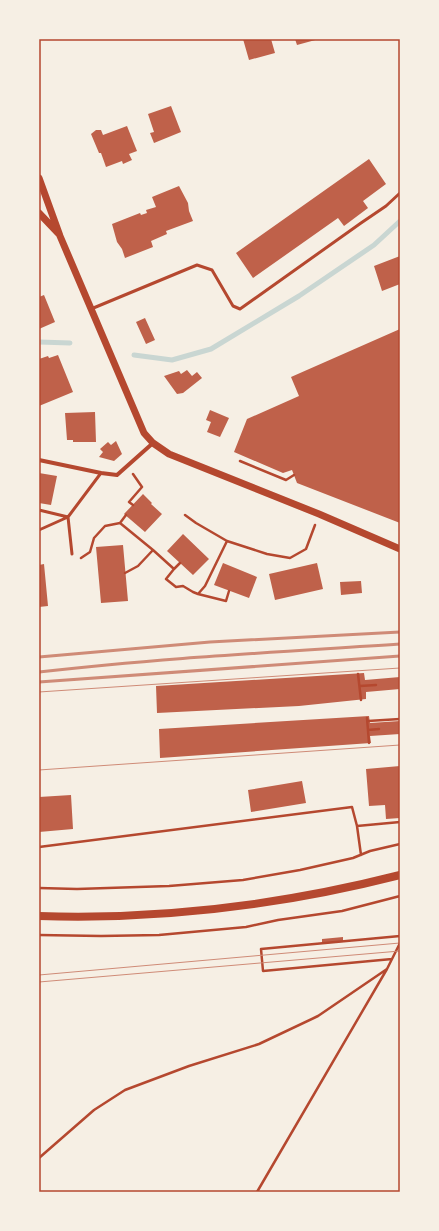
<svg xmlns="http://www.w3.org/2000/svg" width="439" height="1231" font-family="Figtree,sans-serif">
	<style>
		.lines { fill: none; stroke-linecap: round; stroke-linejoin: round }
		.stream { stroke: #c9d6d2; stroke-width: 5 }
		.building { fill: #bf614a }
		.path { stroke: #b5482f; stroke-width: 2.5 }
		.service { stroke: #b5482f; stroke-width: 3 }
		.minor { stroke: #b5482f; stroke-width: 4 }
		.tertiary { stroke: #b5482f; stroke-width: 7 }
		.secondary { stroke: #b5482f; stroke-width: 8 }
		.tram { stroke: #cf8b77; stroke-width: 1 }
		.rail { stroke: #cf8b77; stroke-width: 3 }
		.neatline { fill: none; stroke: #b5482f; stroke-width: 1.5 }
	</style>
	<rect width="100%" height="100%" fill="#f6efe4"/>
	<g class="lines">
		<path class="stream" d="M39,342l31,1
			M134,355l38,5 39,-11 88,-53 75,-51 26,-24"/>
	</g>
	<path class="building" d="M243,39h28l4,14 -26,7z
		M295,39h24l-22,6z
		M171,106l10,26 -27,11 -4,-10 4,-1 -6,-18z
		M127,126l10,25 -8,3 3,6 -9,4 -1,-3 -16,6 -5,-14h-2l-8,-19 5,-4h5l2,5z
		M369,159l17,25 -23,17 5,7 -24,18 -6,-8 -85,60 -17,-25z
		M179,186l9,17 1,8 4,10 -27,10 1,3 -16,7 2,6 -28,11 -3,-9 -5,-7 -5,-18 28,-11 1,2 6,-2 -1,-3 10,-3 -4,-10z
		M400,256v28l-18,7 -8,-25z
		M44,295l11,27 -16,7v-32z
		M145,318l10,22 -9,4 -10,-22z
		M400,329v194l-103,-40 -5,-13 -9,3 -49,-21 13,-33 52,-23 -8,-19z
		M58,355l15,37 -34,14v-47l9,-3 1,2z
		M187,370l5,6 5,-4 5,6 -19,15 -6,1 -13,-18 15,-5 2,3z
		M210,410l19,8 -9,19 -13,-5 4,-10 -5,-2z
		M95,412l1,30h-23v-2h-6l-2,-27z
		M116,441l6,13 -8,7 -15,-4 4,-5 -3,-3 8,-7 3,3z
		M39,473l18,3 -6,29 -12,-2z
		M143,494l9,9 -1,1 11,10 -17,18 -21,-18z
		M183,534l26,25 -16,16 -26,-24z
		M123,545l5,56 -27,2 -5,-56z
		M223,563l34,14 -8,21 -35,-13z
		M317,563l6,26 -48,11 -6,-26z
		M44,564l4,42 -9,1v-42z
		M361,581l1,12 -21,2 -1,-13z
		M364,673l1,7 35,-3v12l-34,3v7l-67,7 -142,7 -1,-27z
		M369,716l1,7 30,-2v13l-30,2 1,7 -211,15 -1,-29z
		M400,766v52l-14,1 -1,-14 -16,1 -3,-37z
		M302,781l4,22 -55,9 -3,-22z
		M71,795l2,34 -34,3v-35z
		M343,937v4l-21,2v-4z"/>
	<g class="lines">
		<path class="path" d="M240,461l46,19 8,-5
			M133,505l-4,-3 13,-15 -9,-13
			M185,515l11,8 31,18 40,13 23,4 16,-9 9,-24
			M120,523l6,-8
			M81,558l9,-6 4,-14 11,-12 15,-3 33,27 21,19 -8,10 10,8 7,-1 10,6 5,2 7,-8 22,-45
			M174,569l6,-6
			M125,573l13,-7 15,-16
			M198,594l28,7 3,-10
			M358,674l3,26
			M360,686l16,-1
			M367,718l2,25
			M368,721l32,-2
			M368,730l11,-1
			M357,826l43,-4
			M39,847l313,-40 5,19 4,29
			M39,888l38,1 92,-3 74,-6 57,-10 53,-12 17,-7 30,-7
			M39,935l62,1 58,-1 87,-8 32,-7 64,-9 58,-15
			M392,959l-129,12 -2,-22 139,-13
			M39,1158l55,-48 31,-20 64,-24 70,-22 59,-28 69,-47
			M257,1192l130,-223 13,-26"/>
		<path class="service" d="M91,309l106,-44 15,5 21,36 7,3 121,-86 25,-17 14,-13
			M39,510l29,7 4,37
			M39,530l29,-13 33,-44"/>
		<path class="minor" d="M39,460l62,13 16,2 36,-32"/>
		<path class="tertiary" d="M39,178l21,58 84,197 9,10 16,11 150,60 81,35
			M39,213l19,20"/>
		<path class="secondary" d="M39,916c122,4 243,-11 361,-41"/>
		<path class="tram" d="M39,692l361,-24
			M39,770l361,-25
			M39,975l361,-32
			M39,982l361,-31"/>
		<path class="rail" d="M39,657l171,-15 190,-10
			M39,672c120,-14 241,-20 361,-28
			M39,682l361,-26"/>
	</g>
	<rect width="439" height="1231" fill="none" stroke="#f6efe4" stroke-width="80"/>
	<rect x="40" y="40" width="359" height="1151" class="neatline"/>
</svg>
